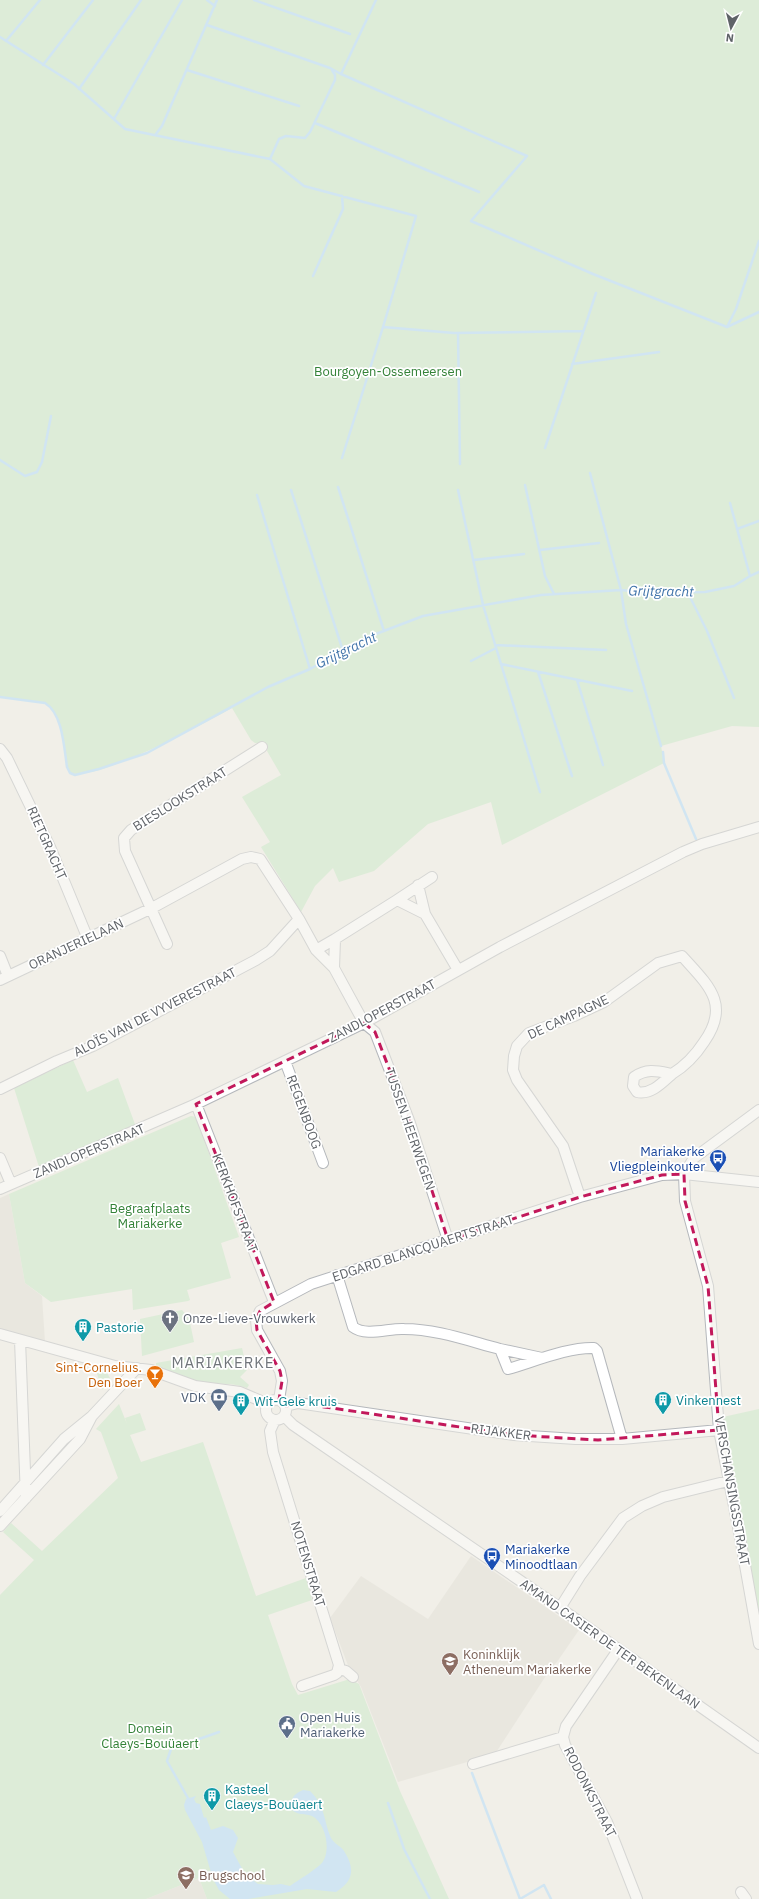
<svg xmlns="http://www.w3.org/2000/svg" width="759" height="1899" font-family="'IBM Plex Sans',sans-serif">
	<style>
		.education { fill: #e1ded6 }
		.green { fill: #c5e8c5 }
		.water { fill: #aadaff }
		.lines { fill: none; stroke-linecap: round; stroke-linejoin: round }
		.stream { stroke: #aadaff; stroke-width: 2.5 }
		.minor-casing { stroke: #b5b8bc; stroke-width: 12 }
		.minor { stroke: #fff; stroke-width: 10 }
		.marked { fill: none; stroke: #c2185b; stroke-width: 3; stroke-dasharray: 8 5; stroke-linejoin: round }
		.labels { text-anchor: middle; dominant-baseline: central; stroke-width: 3.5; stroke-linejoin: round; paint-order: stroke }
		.park-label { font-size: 13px; fill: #348238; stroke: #fff }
		.street-label { font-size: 13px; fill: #5f6368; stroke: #fff }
		.transit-label { font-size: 13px; fill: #164399; stroke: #fff; text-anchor: end }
		.worship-label { font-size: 13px; fill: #5b616d; stroke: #fff; text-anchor: start }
		.culture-label { font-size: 13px; fill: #0d838f; stroke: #fff; text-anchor: start }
		.food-label { font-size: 13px; fill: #c56008; stroke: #fff; text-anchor: end }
		.service-label { font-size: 13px; fill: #4e5e75; stroke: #fff; text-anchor: end }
		.education-label { font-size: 13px; fill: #785e54; stroke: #fff; text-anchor: start }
		.water-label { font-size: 14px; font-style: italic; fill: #4174aa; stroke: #fff }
		.quarter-label { font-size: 15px; letter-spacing: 1px; fill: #70757a; stroke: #fff }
	</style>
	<rect width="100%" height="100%" fill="#f1efe8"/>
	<path class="education" d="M9,1194l16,89 17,13 3,46 -45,-14v-130z
		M471,1556l108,74 -22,32 -6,6 -56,86 -97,28 -37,-95 -12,-19 -19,-50 31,-42 67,43z
		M199,1878l8,21h-61z"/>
	<path class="green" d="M0,0h759v727l-27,-1 -71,20 3,17 -162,82 -11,-43 -63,22 -54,47 -35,11 -6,-14 -18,18 -14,26 -40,-65 9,-5 -28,-45 39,-22 -14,-24 1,-5 -2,-3h-11l-4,-3 -19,-32c-27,15 -135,74 -162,65 -9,-21 -3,-56 -25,-70l-45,-6z
		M73,1060l14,32 31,-14 18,49 -97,40 -25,-79z
		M191,1116l5,1 43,120 -18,6 10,35 -44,12 3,10 -2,1 -55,9 -1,-21 -81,13 -26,-19 -16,-89z
		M182,1310l7,8 5,24 -52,14 -2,-37z
		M242,1348l5,22 -7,7 9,8 -2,3c-16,-6 -25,-3 -40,-5 -18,-3 -35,-10 -51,-17v-3z
		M95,1367l11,4 5,9 -9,10z
		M119,1404l8,20 -2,-6 15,-5 6,17 -16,5 11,27 62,-20 53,154 50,-18 6,22 -44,15 24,69 6,11 52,-16 9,5 41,107 49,108h-242l-8,-21 -53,21h-146v-304l34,-35 -31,-28 8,-9 31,28 76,-73 -17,-46 -5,-3z
		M759,1409v216l-36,-208z"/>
	<path class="water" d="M303,1790l7,1c16,16 13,28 21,47 3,6 10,8 13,13 11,17 10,30 -8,41l-29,-3 -59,10h-18l-11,-9 -6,-11 -11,-37 -17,-32 -1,-5 2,-6 10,-3 -2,3 2,4 4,1 4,14 2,-1 5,13 12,-4 10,4 5,8 -5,14 12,22 13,10 15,1 8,-1 9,2c10,-7 22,-14 31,-22 11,-12 5,-41 -9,-48 -7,-3 -13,0 -20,-6 -3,-11 2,-16 11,-20z"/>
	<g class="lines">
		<path class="stream" d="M207,0l8,6
			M254,0l96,34
			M376,0l-35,74 186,82 -56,65 122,53 134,53 32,-15
			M207,25l123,43 11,6
			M0,37l74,47 51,45 145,30 34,27 112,30 -33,111 71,6 129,-2
			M6,41l34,-41
			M43,65l50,-65
			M187,70l112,36
			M79,89l62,-89
			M114,119l68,-119
			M315,123l164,69
			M156,134l6,-8 55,-126
			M270,159l9,-20 7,-3 19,2 5,-6 25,-52v-5l-3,-5
			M313,276l30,-67 -1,-13
			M727,327l9,-18 23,-68
			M458,333l2,131
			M572,364l87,-12
			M545,448l51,-155
			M342,458l41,-131
			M0,460l25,16 12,-4 5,-10 9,-46
			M590,473l31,117 5,34 35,122
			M525,485l20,91 9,18
			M338,487l46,144
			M291,490l52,161
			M458,490l25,115 57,187
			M257,495l53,174
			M730,503l20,73
			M737,529l22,-8
			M540,550l59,-7
			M474,560l50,-6
			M688,593l19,38 27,67
			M495,645l111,5
			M471,661l25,-13
			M501,664l131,27
			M538,672l34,104
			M577,680l26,85
			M0,697l45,6c18,11 19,45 22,64l3,6 5,2 24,-6 48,-16 121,-66 42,-18 58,-32 55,-21 118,-21 80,-5 27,3 57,-1 29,-6 16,-10 9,-4
			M663,752l1,11 32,76
			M472,1773l48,126
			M189,1800l-22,-39 4,-12 48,-17
			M388,1803l16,46 26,50
			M520,1899l24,-14 7,14"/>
		<defs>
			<path id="minor" d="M0,749l7,9 43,89 38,92
				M418,885l7,29
				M397,900l35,-23
				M167,944l-42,-93 -1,-13 7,-8 131,-83
				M316,950l19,-11
				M0,956l8,20
				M334,968l1,-29 62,-39 28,14 33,56
				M0,980l152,-72 90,-49 9,-2 9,2 39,60 17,31 18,18 30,55 11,9 35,91 38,117
				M285,1061l38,102
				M0,1089l57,-28 36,-15 163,-86 14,-9 29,-32
				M196,1104l78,198
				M759,1110l-65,48 -10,16 1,27 23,85 11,144 21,107 19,107
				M0,1158l11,26
				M0,1189l196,-85 168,-81 136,-76 183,-95 19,-8 57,-17
				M580,1197l-17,-51 -46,-66 -4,-10 1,-14 3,-10 12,-13 45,-17 30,-14 54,-39 24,-7c26,29 49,48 22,86 -9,14 -19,24 -32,32 -15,-3 -25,-6 -38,3l-1,9 4,6c14,3 25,-9 35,-18
				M337,1275l16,52c13,10 36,1 51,2 32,0 65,12 96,20l8,20c25,-7 60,-22 86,-21l3,3 25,88
				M0,1334l115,32 36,4 44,16 45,6 28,12
				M20,1340l6,158
				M500,1349l42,9
				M266 1410a10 10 0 1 1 20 0a10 10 0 1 1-20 0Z
				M279,1400l3,-19 -2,-10 -23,-41 -1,-10 4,-9 51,-27 269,-87 82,-22 22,-1 75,8
				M286,1406l12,-3 216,32 62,4h46l97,-9
				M284,1416l9,9 267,183 199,140
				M275,1420l-5,11 3,21 66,213 -2,8 -3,2 -32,11
				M0,1511l64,-72 27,-22
				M0,1526l80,-87 12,-23 45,-48
				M560,1608l20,-32 43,-58 19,-12 21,-9 65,-16
				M618,1650l-52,76 -3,11 2,8 42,77 30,77
				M339,1669l7,2 7,6
				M473,1764l90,-27
				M741,1892l5,7"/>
		</defs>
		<use href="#minor" class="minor-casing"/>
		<use href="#minor" class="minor"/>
	</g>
	<path d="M0 0H759V1899H0ZM364,1023l11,9 35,91 38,117 132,-43 82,-22 22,-1 1,27 23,85 11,144 -121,10 -84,-5 -216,-32 -12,3 -7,-6 3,-19 -2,-10 -23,-41 -1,-10 4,-9 14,-9 -78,-198z" fill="#f1efe8" fill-opacity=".55" fill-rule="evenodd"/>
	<path class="marked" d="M364,1023l11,9 35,91 38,117 132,-43 82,-22 22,-1 1,27 23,85 11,144 -121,10 -84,-5 -216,-32 -12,3 -7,-6 3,-19 -2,-10 -23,-41 -1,-10 4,-9 14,-9 -78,-198z"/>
	<defs>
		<symbol id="bus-pin" viewBox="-11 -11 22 30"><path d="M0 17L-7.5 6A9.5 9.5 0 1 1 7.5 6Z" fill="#1a4fb4" stroke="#fff"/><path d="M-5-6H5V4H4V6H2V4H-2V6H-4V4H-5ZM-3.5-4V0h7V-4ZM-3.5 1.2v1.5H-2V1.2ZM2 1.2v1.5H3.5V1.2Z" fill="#fff"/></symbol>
		<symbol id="church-pin" viewBox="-11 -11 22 30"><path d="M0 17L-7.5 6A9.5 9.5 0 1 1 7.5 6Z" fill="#6b7280" stroke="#fff"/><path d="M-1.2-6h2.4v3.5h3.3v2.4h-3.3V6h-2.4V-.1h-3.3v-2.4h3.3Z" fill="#fff"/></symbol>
		<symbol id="building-pin" viewBox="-11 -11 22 30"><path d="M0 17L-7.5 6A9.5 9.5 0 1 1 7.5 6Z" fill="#0f9aa8" stroke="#fff"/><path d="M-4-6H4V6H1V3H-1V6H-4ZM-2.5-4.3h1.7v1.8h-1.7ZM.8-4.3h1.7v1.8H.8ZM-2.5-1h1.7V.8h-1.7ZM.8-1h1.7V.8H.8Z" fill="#fff"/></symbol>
		<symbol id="bar-pin" viewBox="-11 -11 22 30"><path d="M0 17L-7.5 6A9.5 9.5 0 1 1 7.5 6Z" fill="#e8710a" stroke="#fff"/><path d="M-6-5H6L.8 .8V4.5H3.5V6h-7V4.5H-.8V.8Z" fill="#fff"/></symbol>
		<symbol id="bank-pin" viewBox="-11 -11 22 30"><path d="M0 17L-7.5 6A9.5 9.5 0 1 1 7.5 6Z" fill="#5c6f8a" stroke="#fff"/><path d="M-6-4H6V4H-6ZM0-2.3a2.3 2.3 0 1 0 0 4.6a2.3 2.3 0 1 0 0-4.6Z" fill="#fff"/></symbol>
		<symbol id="school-pin" viewBox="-11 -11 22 30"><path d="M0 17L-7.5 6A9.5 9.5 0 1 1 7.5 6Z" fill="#8d6e63" stroke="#fff"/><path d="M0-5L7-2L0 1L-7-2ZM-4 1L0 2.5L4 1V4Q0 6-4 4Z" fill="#fff"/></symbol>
		<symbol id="civic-pin" viewBox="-11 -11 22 30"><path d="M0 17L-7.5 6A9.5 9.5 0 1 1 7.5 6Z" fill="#5c6f8a" stroke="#fff"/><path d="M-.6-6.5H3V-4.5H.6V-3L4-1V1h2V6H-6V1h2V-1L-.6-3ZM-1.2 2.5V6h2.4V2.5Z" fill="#fff"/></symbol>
	</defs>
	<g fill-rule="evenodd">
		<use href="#bus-pin" x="708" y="1148" width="20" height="27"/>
		<use href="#church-pin" x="160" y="1308" width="20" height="27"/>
		<use href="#building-pin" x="73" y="1317" width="20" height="27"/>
		<use href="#bar-pin" x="145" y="1364" width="20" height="27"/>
		<use href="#bank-pin" x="209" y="1387" width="20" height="27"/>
		<use href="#building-pin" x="653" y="1390" width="20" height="27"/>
		<use href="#building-pin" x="231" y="1391" width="20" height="27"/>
		<use href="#bus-pin" x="482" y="1546" width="20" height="27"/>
		<use href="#school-pin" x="440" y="1651" width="20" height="27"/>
		<use href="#civic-pin" x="277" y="1714" width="20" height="27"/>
		<use href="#building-pin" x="202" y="1786" width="20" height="27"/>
		<use href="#school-pin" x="176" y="1865" width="20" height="27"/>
	</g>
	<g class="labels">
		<g class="park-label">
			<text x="388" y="371">Bourgoyen-Ossemeersen</text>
			<text x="150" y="1208">Begraafplaats<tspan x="150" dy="15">Mariakerke</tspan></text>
			<text x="150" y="1728">Domein<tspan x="150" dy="15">Claeys-Bouüaert</tspan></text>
		</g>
		<g class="street-label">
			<text transform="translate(180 799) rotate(-32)">BIESLOOKSTRAAT</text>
			<text transform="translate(47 843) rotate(66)">RIETGRACHT</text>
			<text transform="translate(76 944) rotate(-25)">ORANJERIELAAN</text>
			<text transform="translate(382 1011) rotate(-28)">ZANDLOPERSTRAAT</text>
			<text transform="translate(155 1012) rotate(-27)">ALOÏS VAN DE VYVERESTRAAT</text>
			<text transform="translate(568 1017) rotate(-25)">DE CAMPAGNE</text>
			<text transform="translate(304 1112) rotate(70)">REGENBOOG</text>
			<text transform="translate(410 1129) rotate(71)">TUSSEN HEERWEGEN</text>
			<text transform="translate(89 1151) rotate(-23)">ZANDLOPERSTRAAT</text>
			<text transform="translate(235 1203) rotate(69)">KERKHOFSTRAAT</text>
			<text transform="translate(423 1248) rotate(-18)">EDGARD BLANCQUAERTSTRAAT</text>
			<text transform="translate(501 1432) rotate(7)">RIJAKKER</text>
			<text transform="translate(732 1491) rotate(80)">VERSCHANSINGSSTRAAT</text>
			<text transform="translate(308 1564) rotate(73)">NOTENSTRAAT</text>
			<text transform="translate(610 1644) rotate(35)">AMAND CASIER DE TER BEKENLAAN</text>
			<text transform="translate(590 1792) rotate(63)">RODONKSTRAAT</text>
		</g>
		<g class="transit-label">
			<text x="705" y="1151">Mariakerke<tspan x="705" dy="15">Vliegpleinkouter</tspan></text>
			<text x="505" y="1549" text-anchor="start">Mariakerke<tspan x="505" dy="15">Minoodtlaan</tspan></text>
		</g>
		<g class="worship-label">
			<text x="183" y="1318">Onze-Lieve-Vrouwkerk</text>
		</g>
		<g class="culture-label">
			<text x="96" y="1327">Pastorie</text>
			<text x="676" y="1400">Vinkennest</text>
			<text x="254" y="1401">Wit-Gele kruis</text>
			<text x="225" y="1789">Kasteel<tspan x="225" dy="15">Claeys-Bouüaert</tspan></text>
		</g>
		<g class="food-label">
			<text x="142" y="1367">Sint-Cornelius.<tspan x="142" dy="15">Den Boer</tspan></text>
		</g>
		<g class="service-label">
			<text x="206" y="1397">VDK</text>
			<text x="300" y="1717" text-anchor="start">Open Huis<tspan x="300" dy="15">Mariakerke</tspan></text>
		</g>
		<g class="education-label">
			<text x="463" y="1654">Koninklijk<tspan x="463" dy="15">Atheneum Mariakerke</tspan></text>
			<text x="199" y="1875">Brugschool</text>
		</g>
		<g class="water-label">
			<text transform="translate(661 591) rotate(1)">Grijtgracht</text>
			<text transform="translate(346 650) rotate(-26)">Grijtgracht</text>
		</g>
		<g class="quarter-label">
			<text x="223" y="1362">MARIAKERKE</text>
		</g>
	</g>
	<g transform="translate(731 28) rotate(187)" stroke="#ffffff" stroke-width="3" paint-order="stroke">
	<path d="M0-3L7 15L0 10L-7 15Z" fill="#5f6368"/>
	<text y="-6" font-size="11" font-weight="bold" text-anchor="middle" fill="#5f6368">N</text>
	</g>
</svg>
